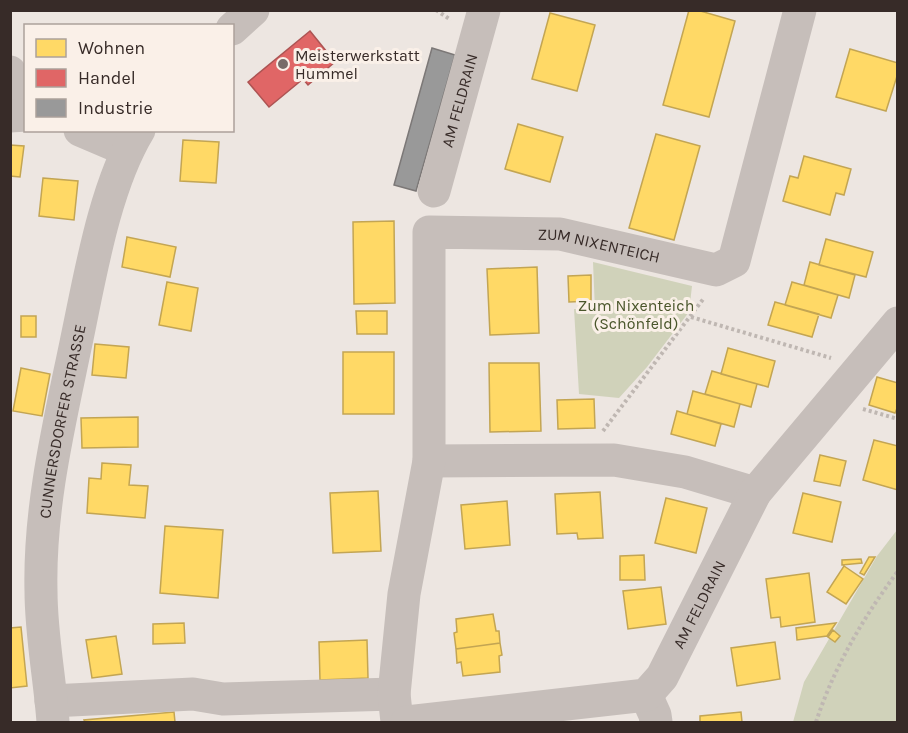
<svg xmlns="http://www.w3.org/2000/svg" width="908" height="733" font-family="Karla,sans-serif">
	<style>
		.green { fill: #d0d2ba }
		.homes { fill: #ffd966; stroke: #c3a553; stroke-width: 1.5 }
		.shops { fill: #e06666; stroke: #ad5453; stroke-width: 1.5 }
		.industry { fill: #999; stroke: #7c7877; stroke-width: 1.5 }
		.lines { fill: none; stroke-linecap: round; stroke-linejoin: round }
		.path { stroke: #bfb7b2; stroke-width: 4; stroke-dasharray: 3 3; stroke-linecap: butt }
		.minor { stroke: #c6beba; stroke-width: 33 }
		.poi-dot { fill: #776c69; stroke: #faf0e8; stroke-width: 2 }
		.labels { text-anchor: middle; dominant-baseline: central; stroke-width: 6; stroke-linejoin: round; paint-order: stroke }
		.poi-label { font-size: 16px; fill: #372b28; stroke: #faf0e8; text-anchor: start }
		.street-label { font-size: 16px; fill: #372b28; stroke: #faf0e8 }
		.park-label { font-size: 16px; fill: #4a562b; stroke: #faf0e8 }
	</style>
	<rect width="100%" height="100%" fill="#ede6e1"/>
	<path class="green" d="M593,262l99,24 -3,26 -42,55 -28,31 -40,-4 -5,-85 21,1z
		M897,530v192h-104l11,-40 73,-126z"/>
	<path class="homes" d="M689,10h8l38,11 -26,96 -46,-12z
		M550,13l45,12 -18,66 -45,-12z
		M850,49l48,14v10l-12,38 -50,-14z
		M518,124l45,13 -13,45 -45,-13z
		M656,134l44,12 -26,94 -45,-12z
		M183,140l36,2 -3,41 -36,-2z
		M10,145l14,1 -4,31 -10,-1z
		M804,156l47,13 -7,26 -8,-2 -6,22 -47,-14 7,-25 8,2z
		M43,178l35,3 -4,39 -35,-4z
		M394,221l1,82 -41,1 -1,-82z
		M127,237l49,10 -6,30 -48,-10z
		M826,239l47,13 -7,25 -47,-12z
		M810,262l45,13 -6,23 -45,-13z
		M537,267l2,66 -49,2 -3,-66z
		M591,275v26l-22,1 -1,-26z
		M167,282l31,6 -7,43 -32,-6z
		M792,282l46,13 -7,23 -46,-13z
		M775,302l44,12 -7,23 -44,-12z
		M356,311h31v23h-30z
		M21,316h15v21h-15z
		M95,344l34,3 -3,31 -34,-3z
		M728,348l47,13 -7,26 -47,-13z
		M343,352h51v62h-51z
		M489,363h50l2,68 -51,1z
		M21,368l29,6 -8,42 -29,-5z
		M712,371l45,13 -6,23 -46,-13z
		M877,377l21,6v23l-3,7 -26,-8z
		M693,391l47,13 -6,23 -47,-13z
		M594,399l1,29 -37,1 -1,-29z
		M677,411l44,13 -6,22 -44,-12z
		M138,417v30l-56,1 -1,-30z
		M874,440l24,6v44l-35,-10z
		M820,455l26,6 -6,25 -26,-5z
		M102,463l29,2 -2,20 19,1 -3,32 -58,-5 2,-35 12,1z
		M378,491l3,60 -48,2 -3,-60z
		M600,492l3,46 -25,1 -1,-6 -20,1 -2,-40z
		M803,493l38,9 -9,40 -39,-9z
		M666,498l41,10 -11,45 -41,-10z
		M507,501l3,44 -45,4 -4,-44z
		M165,526l58,4 -5,68 -58,-5z
		M644,555l1,25h-25v-24z
		M869,557h6l-11,18 -4,-2z
		M861,559l1,4 -20,2v-5z
		M844,566l19,13 -17,25 -19,-12z
		M809,573l6,49 -34,5 -1,-10 -9,1 -5,-39z
		M661,587l5,37 -38,5 -5,-38z
		M493,614l3,17h3l1,12 -44,6 -2,-16 3,-1 -1,-13z
		M184,623l1,20 -32,1v-20z
		M836,623l-9,13 -30,4 -1,-12z
		M21,627l6,59 -17,2v-60z
		M833,630l7,6 -5,6 -7,-5z
		M116,636l6,38 -30,4 -6,-38z
		M367,640l1,38 -48,2 -1,-38z
		M775,642l5,37 -43,7 -6,-38z
		M500,643l2,12 -3,1 1,16 -37,4 -2,-14 -4,1 -1,-14z
		M174,712l1,10h-90l-1,-2z
		M741,712l1,10h-42v-6z"/>
	<path class="shops" d="M310,31l25,31 -27,23 -5,-6 -34,28 -21,-25z"/>
	<path class="industry" d="M432,48l23,7 -39,136 -22,-6z"/>
	<g class="lines">
		<path class="path" d="M436,10l15,10
			M691,317l140,41
			M863,409l35,10
			M603,431l101,-133
			M816,722c18,-55 47,-104 82,-151"/>
		<g class="minor">
			<path d="M232,29l21,-19"/>
			<path d="M10,72l5,11 11,13"/>
			<path d="M10,116l16,-1"/>
			<path d="M80,130l47,20"/>
			<path id="s1" d="M434,191l50,-181"/>
			<path d="M429,461l185,-1 71,12 70,21"/>
			<path d="M646,695l9,20 1,7"/>
			<path d="M51,701l142,-7 30,5 171,-5"/>
			<path id="s2" d="M53,722c-3,-43 -12,-87 -12,-131 -2,-84 18,-166 35,-248 14,-66 28,-155 63,-213"/>
			<path id="s3" d="M397,722l-3,-28 10,-100 25,-133v-229l131,2 156,36 18,-9 66,-251"/>
			<path id="s4" d="M407,722l239,-27 16,-18 93,-184 143,-170"/>
		</g>
	</g>
	<circle class="poi-dot" cx="283" cy="64" r="6"/>
	<g class="labels">
		<g class="poi-label">
			<text x="295" y="55">Meisterwerkstatt<tspan x="295" dy="18">Hummel</tspan></text>
		</g>
		<g class="street-label">
			<text stroke="none"><textPath href="#s1" startOffset="94">AM FELDRAIN</textPath></text>
			<text stroke="none"><textPath href="#s3" startOffset="664">ZUM NIXENTEICH</textPath></text>
			<text stroke="none"><textPath href="#s2" startOffset="303">CUNNERSDORFER STRASSE</textPath></text>
			<text stroke="none"><textPath href="#s4" startOffset="346">AM FELDRAIN</textPath></text>
		</g>
		<g class="park-label">
			<text x="636" y="305">Zum Nixenteich<tspan x="636" dy="18">(Schönfeld)</tspan></text>
		</g>
	</g>
	<rect width="908" height="733" fill="none" stroke="#372b28" stroke-width="24"/>
	<rect x="24" y="24" width="210" height="108" fill="#faf0e8" stroke="#aca19b" stroke-width="1.5"/>
	<rect x="36" y="39" width="30" height="18" fill="#ffd966" stroke="#aca19b" stroke-width="1.5"/>
	<text x="78" y="54" font-size="18" fill="#372b28">Wohnen</text>
	<rect x="36" y="69" width="30" height="18" fill="#e06666" stroke="#aca19b" stroke-width="1.5"/>
	<text x="78" y="84" font-size="18" fill="#372b28">Handel</text>
	<rect x="36" y="99" width="30" height="18" fill="#999999" stroke="#aca19b" stroke-width="1.5"/>
	<text x="78" y="114" font-size="18" fill="#372b28">Industrie</text>
</svg>
